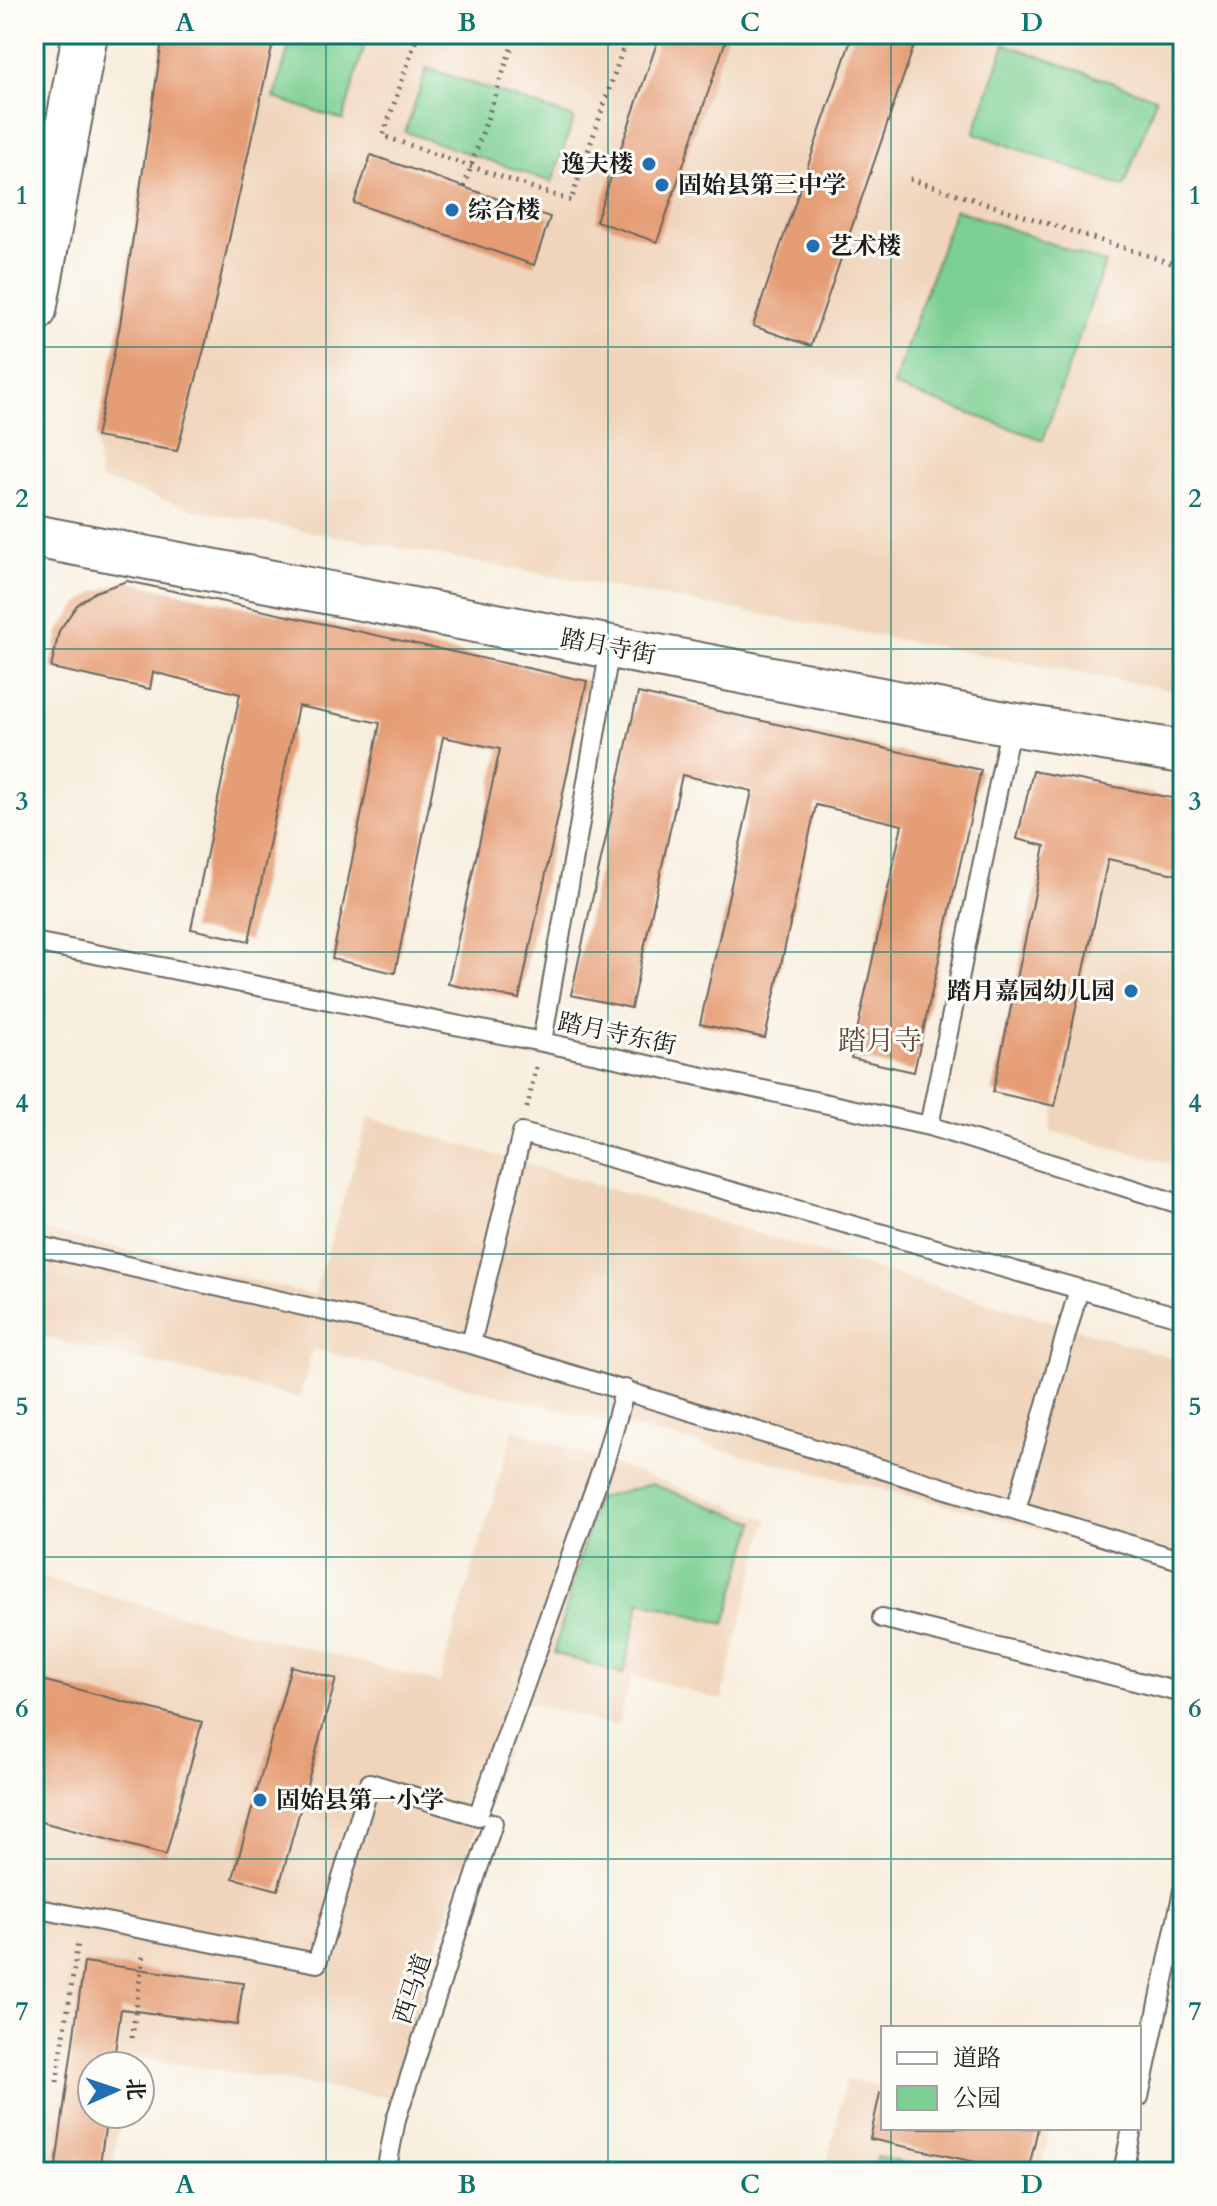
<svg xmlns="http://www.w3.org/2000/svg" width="1217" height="2206" font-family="Cardo,'Noto Serif SC',serif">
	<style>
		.built { fill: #f0d5bc }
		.green { fill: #7bcf92; stroke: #4c7657; stroke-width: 2 }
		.building { fill: #e59d75 }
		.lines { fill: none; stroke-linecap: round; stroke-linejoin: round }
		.service-casing { stroke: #696660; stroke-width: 22 }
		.tertiary-casing { stroke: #696660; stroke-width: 46 }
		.secondary-casing { stroke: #696660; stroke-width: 48 }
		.path { stroke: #696660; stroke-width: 5; stroke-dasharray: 2 6; stroke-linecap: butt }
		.service { stroke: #fff; stroke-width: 18 }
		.tertiary { stroke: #fff; stroke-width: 42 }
		.secondary { stroke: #fff; stroke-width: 44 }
		.grid { fill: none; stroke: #0f766e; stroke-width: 2; stroke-opacity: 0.55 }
		.poi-dot { fill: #1f6fb2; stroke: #fdfcf7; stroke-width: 3 }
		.labels { text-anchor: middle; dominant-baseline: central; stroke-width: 6; stroke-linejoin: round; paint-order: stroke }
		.poi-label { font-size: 24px; font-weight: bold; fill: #1c1c1c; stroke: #fdfcf7; text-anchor: start }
		.street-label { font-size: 24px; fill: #1c1c1c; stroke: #fdfcf7 }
		.quarter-label { font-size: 28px; fill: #62493b; stroke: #fdfcf7 }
		.neatline { fill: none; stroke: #0f766e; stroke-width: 3 }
		.grid-label { font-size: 26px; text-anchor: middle; font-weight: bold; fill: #0f766e }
	</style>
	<rect width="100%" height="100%" fill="#fdfcf7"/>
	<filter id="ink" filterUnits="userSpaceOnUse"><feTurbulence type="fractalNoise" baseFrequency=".0125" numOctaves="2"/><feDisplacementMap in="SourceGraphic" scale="16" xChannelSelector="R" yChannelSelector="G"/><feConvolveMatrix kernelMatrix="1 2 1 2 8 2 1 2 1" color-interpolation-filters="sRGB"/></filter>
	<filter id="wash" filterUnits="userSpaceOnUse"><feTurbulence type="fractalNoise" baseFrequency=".006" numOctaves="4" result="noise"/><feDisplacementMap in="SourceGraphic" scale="32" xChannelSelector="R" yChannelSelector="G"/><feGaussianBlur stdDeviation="1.8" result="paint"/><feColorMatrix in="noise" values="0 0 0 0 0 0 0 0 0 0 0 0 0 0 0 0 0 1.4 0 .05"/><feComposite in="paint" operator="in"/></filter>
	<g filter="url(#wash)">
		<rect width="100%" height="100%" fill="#f8eede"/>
		<path class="built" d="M163,34h1020v658l-984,-181 -99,-32 -4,-42 81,14 29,-113 -86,-13z
			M1108,859l75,17v291l-133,-36z
			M369,1117l814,244v207l-208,-56 -663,-163 -12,49 -266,-63v-107l280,67z
			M514,1429l254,90 -47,181 -89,-25 -15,52 -94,-26 -63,173 -70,224 -258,-41 -2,9h-38v48h29l-10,58h-77v-596l405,107z
			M846,2079l37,7v42h167l-8,44h-217z"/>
		<path class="green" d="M293,34h64l10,3 -24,83 -69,-22z
			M569,34h40l-4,12z
			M1005,44l151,54 -32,89 -150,-54z
			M427,68l147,50 -22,64 -147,-50z
			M955,209l150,54 -62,177 -150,-54z
			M651,1484l104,38 -30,102 -85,-23 -17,73 -69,-21 42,-154z
			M877,2157l68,15h-71z"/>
		<g id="blocks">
			<path class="building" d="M163,34h112l-68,304 -30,113 -81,-14 24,-112z
				M660,34h68l-71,208 -61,-21z
				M853,34h65l-107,312 -58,-20z
				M371,155l179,62 -16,48 -180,-62z
				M127,581l460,100 -68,318 -71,-15 52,-235 -57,-12 -48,236 -63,-14 48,-236 -82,-17 -49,235 -58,-12 49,-235 -87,-22 -3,17 -99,-21 8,-37 18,-26 18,-13z
				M638,693l343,77 -67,302 -63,-14 51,-233 -86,-20 -51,233 -65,-14 52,-233 -70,-16 -51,233 -60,-13z
				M1033,771l150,29v76l-75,-17 -53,247 -62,-14 52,-246 -28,-7z
				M291,1666l45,13 -58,211 -45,-12z
				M34,1678l168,44 -36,133 -132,-35z
				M84,1962l159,21 -6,42 -116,-16 -8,57h-21v48h15l-8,57 -43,-6z
				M880,2093h3v35h155l-10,44h-50l2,-9 -110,-24z"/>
		</g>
	</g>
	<g filter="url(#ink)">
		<use href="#blocks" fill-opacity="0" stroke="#696660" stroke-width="2"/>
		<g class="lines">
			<defs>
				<path id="service" d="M34,942l508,100 387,84 254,79
					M542,1042l68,-394
					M929,1126l82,-402
					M34,1245l437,99 712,217
					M471,1344l51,-211 661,185
					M1016,1509l63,-220
					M882,1618l301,75
					M34,1908l283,55 53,-180 108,33 127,-356 20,-71
					M1139,2097l44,-206
					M386,2172l10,-53 97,-296
					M1123,2172l9,-44"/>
				<path id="tertiary" d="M34,536l977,188 172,28"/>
				<path id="secondary" d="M34,310l51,-276"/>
			</defs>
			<use href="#service" class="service-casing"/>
			<use href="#tertiary" class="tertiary-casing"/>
			<use href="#secondary" class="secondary-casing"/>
			<path class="path" d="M418,34l-35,102 188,65 57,-167
				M910,179l273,88
				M464,187l52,-153
				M527,1108l9,-41
				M132,2038l11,-83
				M57,2082l21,-140"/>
			<use href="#service" class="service"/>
			<use href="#tertiary" class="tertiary"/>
			<use href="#secondary" class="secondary"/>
		</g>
	</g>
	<path class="grid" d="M326,34v2138M608,34v2138M891,34v1994M34,347h1149M34,649h1149M34,952h1149M34,1254h1149M34,1557h1149M34,1859h1149M891,2128v44"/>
	<g class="poi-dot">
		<circle cx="649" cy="164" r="8"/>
		<circle cx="662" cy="185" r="8"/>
		<circle cx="452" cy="210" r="8"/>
		<circle cx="813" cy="246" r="8"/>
		<circle cx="1131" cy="991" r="8"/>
		<circle cx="260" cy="1800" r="8"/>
	</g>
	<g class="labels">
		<g class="poi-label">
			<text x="633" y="164" text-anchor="end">逸夫楼</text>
			<text x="678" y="185">固始县第三中学</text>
			<text x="468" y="210">综合楼</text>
			<text x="829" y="246">艺术楼</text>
			<text x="1115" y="991" text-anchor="end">踏月嘉园幼儿园</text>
			<text x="276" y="1800">固始县第一小学</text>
		</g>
		<g class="street-label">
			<text transform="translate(608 647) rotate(11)">踏月寺街</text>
			<text transform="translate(617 1034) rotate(12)">踏月寺东街</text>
			<text transform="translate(413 1989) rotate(-72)">西马道</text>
		</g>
		<g class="quarter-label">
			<text x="880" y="1041">踏月寺</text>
		</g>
	</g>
	<rect width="1217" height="2206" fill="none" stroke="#fdfcf7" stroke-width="88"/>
	<rect x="881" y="2026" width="260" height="104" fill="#fdfcf7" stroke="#a3a29f" stroke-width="2"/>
	<rect x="897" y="2052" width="40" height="12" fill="#ffffff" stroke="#a3a29f" stroke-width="2"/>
	<text x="953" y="2066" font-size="24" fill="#1c1c1c">道路</text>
	<rect x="897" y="2086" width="40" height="24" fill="#7bcf92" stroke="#a3a29f" stroke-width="2"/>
	<text x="953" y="2106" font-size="24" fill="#1c1c1c">公园</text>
	<g transform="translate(116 2090) rotate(87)"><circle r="38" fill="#fdfcf7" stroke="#a3a29f" stroke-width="2"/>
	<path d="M0-6L14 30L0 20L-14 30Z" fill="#1f6fb2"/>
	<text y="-12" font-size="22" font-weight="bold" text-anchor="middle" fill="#1c1c1c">北</text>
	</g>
	<rect x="44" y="44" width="1129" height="2118" class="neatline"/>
	<g class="grid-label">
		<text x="185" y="31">A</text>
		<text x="467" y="31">B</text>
		<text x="750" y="31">C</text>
		<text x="1032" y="31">D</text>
		<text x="22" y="204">1</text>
		<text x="1195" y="204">1</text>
		<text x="22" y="507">2</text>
		<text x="1195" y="507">2</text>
		<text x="22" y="810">3</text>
		<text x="1195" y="810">3</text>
		<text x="22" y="1112">4</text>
		<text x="1195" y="1112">4</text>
		<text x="22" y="1415">5</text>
		<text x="1195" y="1415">5</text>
		<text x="22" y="1717">6</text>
		<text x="1195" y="1717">6</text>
		<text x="22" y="2020">7</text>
		<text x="1195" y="2020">7</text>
		<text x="185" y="2193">A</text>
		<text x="467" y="2193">B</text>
		<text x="750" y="2193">C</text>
		<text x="1032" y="2193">D</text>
	</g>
</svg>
